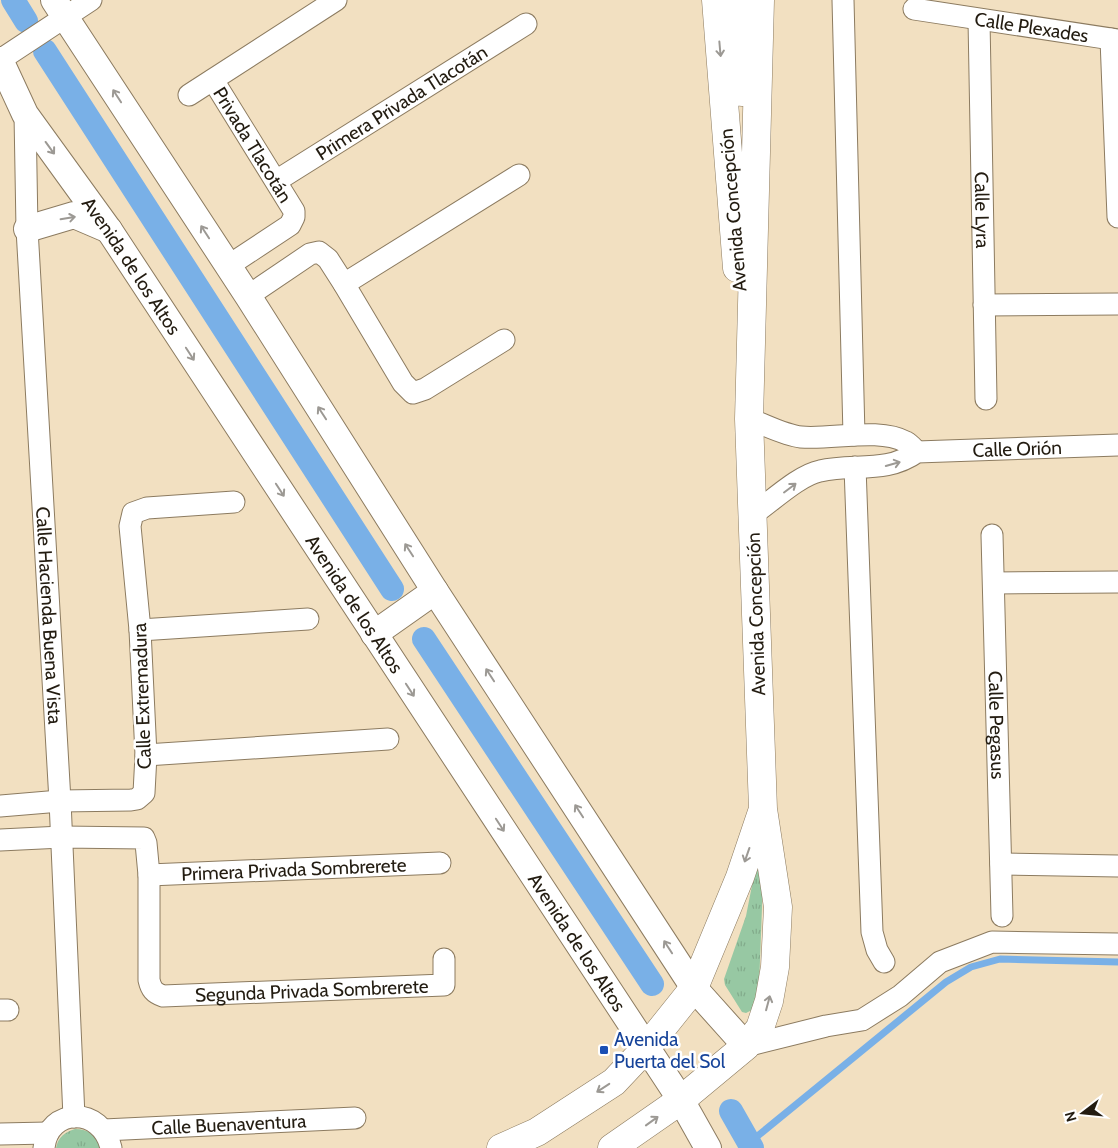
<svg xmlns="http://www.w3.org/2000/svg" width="1118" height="1148" font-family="Cabin,sans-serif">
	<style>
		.grass { fill: url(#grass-tufts) }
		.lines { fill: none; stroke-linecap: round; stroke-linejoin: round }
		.stream { stroke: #79b0e7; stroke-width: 7 }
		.canal { stroke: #79b0e7; stroke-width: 24 }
		.minor-casing { stroke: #8c7b60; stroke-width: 23 }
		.tertiary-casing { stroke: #8c7b60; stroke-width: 28 }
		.secondary-casing { stroke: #8c7b60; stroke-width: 29 }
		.minor { stroke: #fff; stroke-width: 21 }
		.tertiary { stroke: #fff; stroke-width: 26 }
		.secondary { stroke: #fff; stroke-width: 28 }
		.oneway { stroke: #9c9994 }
		.transit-dot { fill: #1a4fb4; stroke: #fff; stroke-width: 2 }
		.labels { text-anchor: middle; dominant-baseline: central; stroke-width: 5; stroke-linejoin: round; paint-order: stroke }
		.street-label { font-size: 19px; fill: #231c11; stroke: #fff }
		.transit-label { font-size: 19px; fill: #164399; stroke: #fff; text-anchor: start }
	</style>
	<defs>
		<pattern id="grass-tufts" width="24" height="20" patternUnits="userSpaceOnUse" patternTransform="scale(1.25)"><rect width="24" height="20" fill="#97c8a3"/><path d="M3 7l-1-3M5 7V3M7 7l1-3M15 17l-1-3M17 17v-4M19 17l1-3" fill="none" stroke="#82ab8b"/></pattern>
	</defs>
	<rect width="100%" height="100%" fill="#f2e0c1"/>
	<path class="grass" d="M755,870l6,1 2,10 -4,106 -7,23 -6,3 -4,-1 -17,-27 -1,-6 22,-63z
		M75,1129c14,0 20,6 26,19h-45c2,-11 9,-16 19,-19z"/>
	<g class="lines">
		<path class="stream" d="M749,1143l197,-161 25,-15 29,-8 118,3"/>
		<path class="canal" d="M13,0l13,21
			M45,51l347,538
			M424,639l228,345
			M731,1111l21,37"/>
		<defs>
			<g id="minor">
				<path d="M843,0l11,435"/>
				<path id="s1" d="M914,9l204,31"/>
				<path id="s2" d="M979,20l7,379"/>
				<path d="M1111,39l7,178"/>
				<path d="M0,60l91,-60"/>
				<path id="s3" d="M213,80l81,131v6l-4,8 -62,41"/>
				<path d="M189,95l147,-95"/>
				<path id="s4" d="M25,114l2,115 33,572 14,316"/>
				<path id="s5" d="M276,181l250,-157"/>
				<path d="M344,284l175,-109"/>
				<path d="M248,296l62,-42 9,-2 9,7 16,25 59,99 10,10 12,-4 79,-49"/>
				<path d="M984,305l134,-1"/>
				<path d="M749,419c17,6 35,16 52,18 31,3 78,-10 105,5 4,2 8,7 11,10"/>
				<path d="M855,467l17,465 5,18 7,12"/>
				<path id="s6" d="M752,515c18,-12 47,-40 68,-44 34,-8 66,3 97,-19l201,-7"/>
				<path id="s7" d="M992,535l10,381"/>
				<path d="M994,583l124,-1"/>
				<path d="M140,630l168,-11"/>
				<path d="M146,755l242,-16"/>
				<path d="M0,806l60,-5 71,-1 6,-1 7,-6 2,-38 -6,-125 -10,-104 3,-13 14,-5 87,-6"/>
				<path id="s8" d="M0,840l62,-3 82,1 2,5 3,32v105c2,9 5,13 14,16l281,-11v-26"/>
				<path d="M1001,864l117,2"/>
				<path id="s9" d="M149,875l291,-12"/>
				<path d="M0,1010h8"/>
				<path d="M746,1046l80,-20 36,-6 38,-24 40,-34 52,-20 126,2"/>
				<path id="s10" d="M104,1130l251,-12"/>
				<path d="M0,1134l48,-1"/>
				<path d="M44,1148c4,-41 58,-42 67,0"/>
			</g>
			<g id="tertiary">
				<path d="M54,0l194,296 187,295 259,397 52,58"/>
				<path id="s11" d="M0,60l25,54 84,116 572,870 27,48"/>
				<path d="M27,229l47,-14 35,15"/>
				<path d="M374,634l61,-43"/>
			</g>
			<path id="secondary" d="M716,0l21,268
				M737,0l5,92
				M501,1148l36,-16 77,-50 32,-34 48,-60 46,-111 22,-65
				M612,1148l69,-48 65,-54 14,-18 9,-27 6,-34 3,-60 -15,-98 -14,-390 11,-419"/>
		</defs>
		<use href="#minor" class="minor-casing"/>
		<use href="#tertiary" class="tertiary-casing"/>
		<use href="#secondary" class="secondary-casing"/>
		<use href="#minor" class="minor"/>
		<use href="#tertiary" class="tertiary"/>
		<use href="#secondary" class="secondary"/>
	</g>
	<defs><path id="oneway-shaft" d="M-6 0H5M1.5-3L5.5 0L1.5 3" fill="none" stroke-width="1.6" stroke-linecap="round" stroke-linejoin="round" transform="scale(1.25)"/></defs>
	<g class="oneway">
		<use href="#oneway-shaft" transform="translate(720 49) rotate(85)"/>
		<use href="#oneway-shaft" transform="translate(117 96) rotate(-123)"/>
		<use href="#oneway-shaft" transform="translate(50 148) rotate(54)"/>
		<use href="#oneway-shaft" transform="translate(68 218) rotate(-9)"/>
		<use href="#oneway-shaft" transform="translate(205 232) rotate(-123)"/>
		<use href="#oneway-shaft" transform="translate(190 354) rotate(57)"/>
		<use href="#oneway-shaft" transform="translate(322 413) rotate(-123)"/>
		<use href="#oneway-shaft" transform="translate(893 464) rotate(-16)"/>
		<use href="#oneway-shaft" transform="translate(790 488) rotate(-37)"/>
		<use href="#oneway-shaft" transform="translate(280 490) rotate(57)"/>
		<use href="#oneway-shaft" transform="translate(409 550) rotate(-123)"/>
		<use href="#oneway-shaft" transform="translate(490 675) rotate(-123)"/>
		<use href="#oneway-shaft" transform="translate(410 690) rotate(57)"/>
		<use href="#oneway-shaft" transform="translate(579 811) rotate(-123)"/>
		<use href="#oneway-shaft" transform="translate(500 825) rotate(57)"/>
		<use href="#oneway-shaft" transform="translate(747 855) rotate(109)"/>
		<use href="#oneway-shaft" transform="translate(668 947) rotate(-123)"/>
		<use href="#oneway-shaft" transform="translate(768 1003) rotate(-75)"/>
		<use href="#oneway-shaft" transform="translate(603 1088) rotate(147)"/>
		<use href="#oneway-shaft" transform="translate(652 1121) rotate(-36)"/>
	</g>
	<rect class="transit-dot" x="599" y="1045" width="10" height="10" rx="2.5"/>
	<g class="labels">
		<g class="street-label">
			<text stroke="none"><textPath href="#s1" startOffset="119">Calle Plexades</textPath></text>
			<text stroke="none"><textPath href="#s5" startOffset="148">Primera Privada Tlacotán</textPath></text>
			<text stroke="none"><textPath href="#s3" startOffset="76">Privada Tlacotán</textPath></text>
			<text stroke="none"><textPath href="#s2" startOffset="190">Calle Lyra</textPath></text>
			<text transform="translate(733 210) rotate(-95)">Avenida Concepción</text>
			<text stroke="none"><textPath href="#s11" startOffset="245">Avenida de los Altos</textPath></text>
			<text stroke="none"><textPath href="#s6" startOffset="282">Calle Orión</textPath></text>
			<text stroke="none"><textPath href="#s11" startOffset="650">Avenida de los Altos</textPath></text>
			<text transform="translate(756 614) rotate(-92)">Avenida Concepción</text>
			<text stroke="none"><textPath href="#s4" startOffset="502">Calle Hacienda Buena Vista</textPath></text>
			<text transform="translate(142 696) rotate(-92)">Calle Extremadura</text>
			<text stroke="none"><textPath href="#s7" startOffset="190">Calle Pegasus</textPath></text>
			<text stroke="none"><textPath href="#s9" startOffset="145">Primera Privada Sombrerete</textPath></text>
			<text stroke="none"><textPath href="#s11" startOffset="1055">Avenida de los Altos</textPath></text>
			<text stroke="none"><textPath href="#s8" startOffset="458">Segunda Privada Sombrerete</textPath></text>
			<text stroke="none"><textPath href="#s10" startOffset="125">Calle Buenaventura</textPath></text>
		</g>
		<g class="transit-label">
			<text x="614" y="1039">Avenida<tspan x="614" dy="22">Puerta del Sol</tspan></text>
		</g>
	</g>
	<g transform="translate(1083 1113) rotate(254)" stroke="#ffffff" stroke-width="4" paint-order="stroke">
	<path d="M0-4L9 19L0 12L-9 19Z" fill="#231c11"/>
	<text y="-8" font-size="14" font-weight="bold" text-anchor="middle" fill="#231c11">N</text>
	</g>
</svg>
